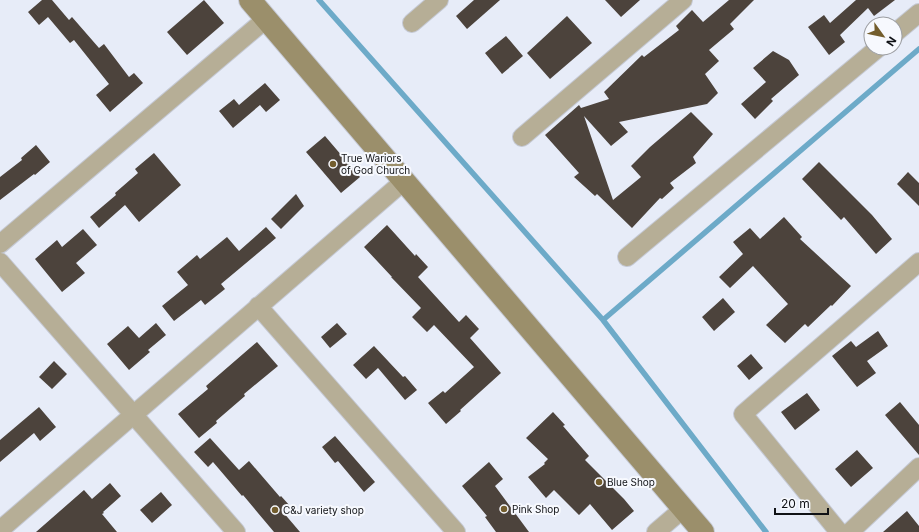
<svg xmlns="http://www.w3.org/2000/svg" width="919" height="532" font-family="Inter,sans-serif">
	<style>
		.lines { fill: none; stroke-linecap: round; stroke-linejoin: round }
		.stream { stroke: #6daac8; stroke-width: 5.5 }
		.building { fill: #4c433c }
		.street-casing { stroke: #c5c9d4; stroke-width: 20 }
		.secondary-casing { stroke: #c5c9d4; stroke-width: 24 }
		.street { stroke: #b6ae96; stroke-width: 18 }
		.secondary { stroke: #9b8f6b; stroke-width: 22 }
		.poi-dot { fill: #735d2d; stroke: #f7f9fe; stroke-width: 1.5 }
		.labels { text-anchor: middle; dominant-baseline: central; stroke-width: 4; stroke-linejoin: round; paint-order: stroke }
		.poi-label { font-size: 10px; fill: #101216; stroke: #f7f9fe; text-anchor: start }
	</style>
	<rect width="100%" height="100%" fill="#e7ecf8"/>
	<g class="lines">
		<path class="stream" d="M319,0l284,320 163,212
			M603,320l316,-271"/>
	</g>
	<path class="building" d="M42,0h10l17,20 3,-3 27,31 5,-4 25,33 5,-4 9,10 -33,29 -14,-17 13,-11 -35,-44 -4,3 -22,-26 -9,8 -11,-13z
		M204,0l20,23 -37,32 -20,-23z
		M474,0h26l-33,29 -11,-13z
		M605,0h35l-19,17z
		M729,0h25l-24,24 4,5 -25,21 10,11 -14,13 13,19 -11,11 -88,18 9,10 -17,14 -27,-30 29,84 28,-23 -10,-11 19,-19 41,-35 22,22 -20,23 3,6 -26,20 4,5 -12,11 -2,-1 -28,30 -35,-34 -2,2 -21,-19 5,-4 -34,-38 34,-30 2,3 28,-9 -5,-7 38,-37 2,2 35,-27 -3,-4 16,-16 11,12z
		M856,0h39l-21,16 -6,-8 -28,27 5,7 -16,13 -21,-28 16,-12 6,8z
		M567,16l25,27 -42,36 -23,-26z
		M506,36l17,20 -21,18 -17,-21z
		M773,51l16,9 10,15 -28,24 2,2 -18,18 -14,-15 25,-22 -13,-14z
		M265,83l15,17 -14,12 -6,-7 -27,23 -14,-17 15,-12 5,6z
		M325,136l35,41 -19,16 -35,-41z
		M36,145l14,17 -15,13 -1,-1 -34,26v-23l22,-17 -1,-2z
		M154,153l27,32 -42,37 -14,-17 -26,23 -9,-11 26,-22 -1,-2 23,-20 -3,-4z
		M819,162l53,53 20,24 -16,15 -32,-37 -3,3 -39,-41z
		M908,172l11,11v23l-22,-22z
		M296,194l8,12 -23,23 -10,-10z
		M784,217l18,20 -2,2 51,47 -19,20 -1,-1 -23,22 -3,-3 -20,19 -19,-18 22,-21 -35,-38 -23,22 -11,-11 24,-23 -10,-12 17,-14 10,11z
		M387,225l28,31 1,-2 12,13 -10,10 41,45 7,-7 13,14 -9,9 31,35 -41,37 1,1 -15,13 -18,-21 15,-12 2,2 29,-26 -40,-42 -7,7 -15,-15 9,-9 -30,-31h1l-28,-30z
		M266,227l10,11 -55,46 4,5 -20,16 -4,-5 -27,21 -12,-15 26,-21 -11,-13 20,-17 3,4 27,-22 12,14z
		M83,229l14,16 -21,18 9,10 -23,19 -27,-33 22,-19 5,7z
		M723,298l12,14 -21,19 -12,-14z
		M156,323l10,12 -18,15 2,2 -21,18 -22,-26 21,-18 11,12z
		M337,323l10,11 -17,14 -9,-11z
		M878,331l10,15 -21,15 9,12 -19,14 -25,-31 19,-15 5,6z
		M257,342l21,24 -34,28 1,2 -29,25 1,2 -18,15 -21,-24 30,-25 -2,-3z
		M374,346l29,31 2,-1 12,14 -12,10 -27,-32 -12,11 -13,-14z
		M751,354l12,14 -14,12 -12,-14z
		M54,361l13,13 -15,15 -13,-12z
		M807,393l13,17 -25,20 -14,-18z
		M900,402l19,23v30l-34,-40z
		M39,407l17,20 -16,14 -6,-8 -34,29v-22z
		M553,412l12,13 -2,1 26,30 -4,4 39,39 10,12 -22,19 -22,-26 -11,11 -25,-25 -8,8 -18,-21 17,-13 -1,-1 4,-4 -22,-21z
		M335,436l40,46 -11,10 -26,-31 -3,2 -13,-16z
		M210,438l29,32 10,-9 31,36 1,-1 9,10 -7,6 17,20h-26l-31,-37 -1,1 -29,-34 -5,5 -14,-15z
		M857,450l16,18 -22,19 -16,-18z
		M489,462l14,17 -8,7 34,46h-33l-11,-15 2,-1 -25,-30z
		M110,483l11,13 -18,16 1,1 -2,1 15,18h-81l48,-42 8,9z
		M161,492l11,13 -20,18 -12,-13z
		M907,511l12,15v6h-36z"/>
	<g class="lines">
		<defs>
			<path id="street" d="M412,23l27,-23
				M895,33l24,-20
				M522,137l161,-137
				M0,244l266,-225
				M627,257l251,-209
				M0,262l236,270
				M258,306l198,226
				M0,530l404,-349
				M656,532l27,-23
				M839,532l-96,-118 176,-152
				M850,532l69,-65"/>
			<path id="secondary" d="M250,0l453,532"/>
		</defs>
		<use href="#street" class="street-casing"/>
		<use href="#secondary" class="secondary-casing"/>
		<use href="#street" class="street"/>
		<use href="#secondary" class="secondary"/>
	</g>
	<g class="poi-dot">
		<circle cx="333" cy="164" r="4"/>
		<circle cx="599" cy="482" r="4"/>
		<circle cx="504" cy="509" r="4"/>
		<circle cx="275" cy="510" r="4"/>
	</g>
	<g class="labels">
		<g class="poi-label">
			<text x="341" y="158">True Wariors<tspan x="341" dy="12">of God Church</tspan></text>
			<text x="607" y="482">Blue Shop</text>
			<text x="512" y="509">Pink Shop</text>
			<text x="283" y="510">C&amp;J variety shop</text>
		</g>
	</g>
	<g transform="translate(883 36) rotate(123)"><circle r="19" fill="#f7f9fe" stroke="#9b9da1"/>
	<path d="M0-3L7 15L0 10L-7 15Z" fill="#735d2d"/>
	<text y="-6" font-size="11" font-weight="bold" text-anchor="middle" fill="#101216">N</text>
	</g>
	<path d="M775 508v6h53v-6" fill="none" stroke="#101216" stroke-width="2"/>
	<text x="781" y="508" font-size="12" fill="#101216" stroke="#f7f9fe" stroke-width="3" paint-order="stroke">20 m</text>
</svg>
